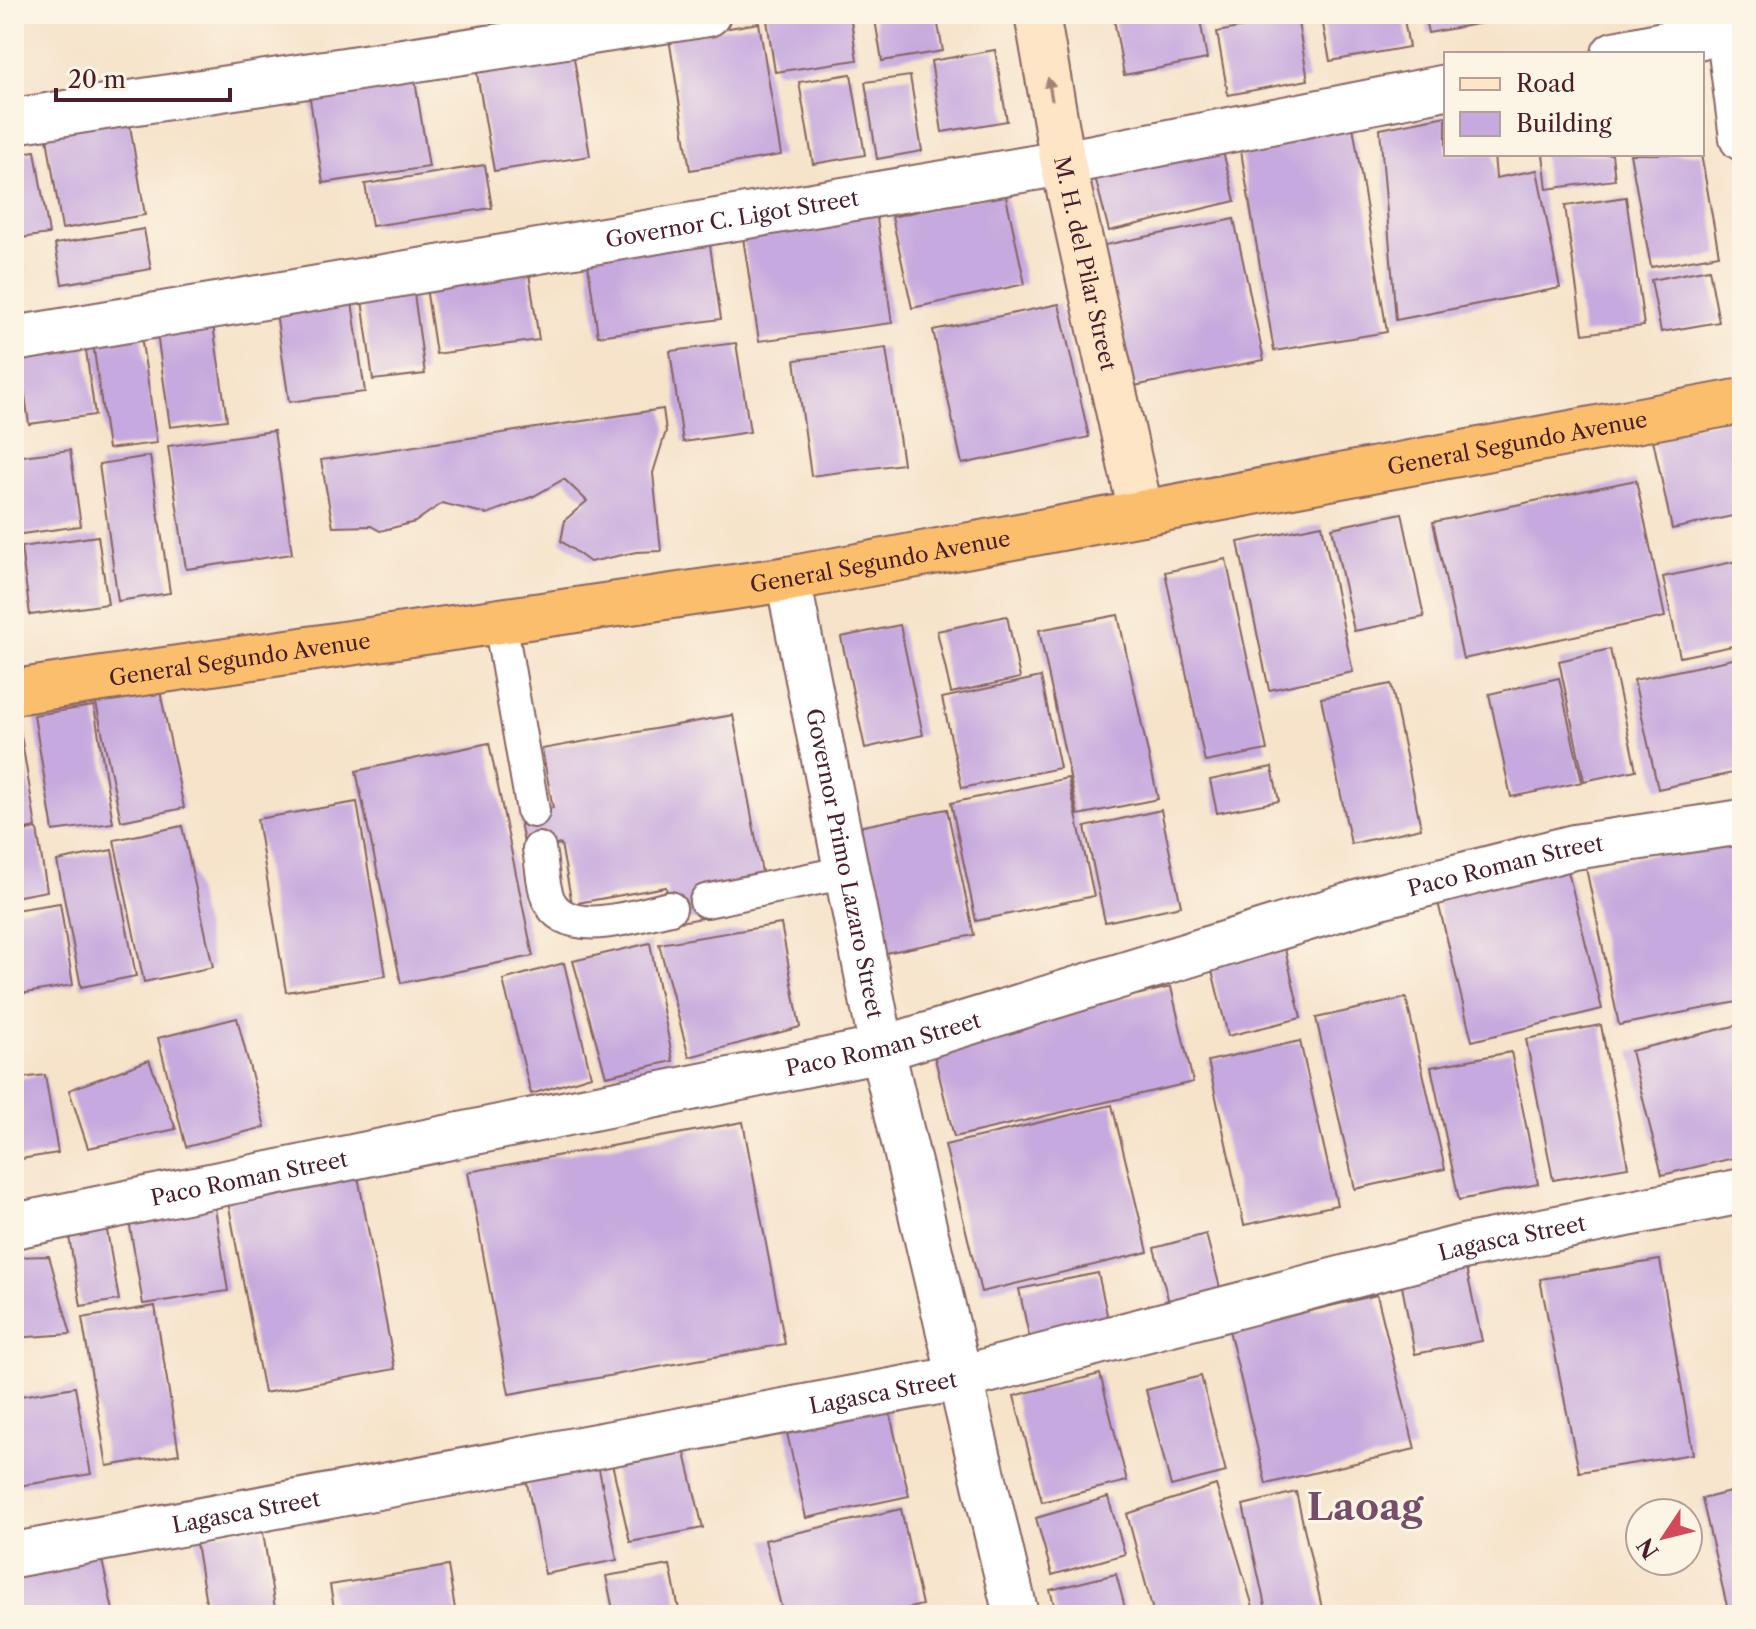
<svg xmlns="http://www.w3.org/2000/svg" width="1756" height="1629" font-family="'Libre Caslon Text',serif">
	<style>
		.building { fill: #c6a9de }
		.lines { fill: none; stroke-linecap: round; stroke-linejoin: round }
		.lane-casing { stroke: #866463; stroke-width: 36 }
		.street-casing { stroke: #866463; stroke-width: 48 }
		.secondary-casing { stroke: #866463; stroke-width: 48 }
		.highway-casing { stroke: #866463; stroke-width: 48 }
		.lane { stroke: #fff; stroke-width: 32 }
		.street { stroke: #fff; stroke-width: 44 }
		.secondary { stroke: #fde5c5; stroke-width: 44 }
		.highway { stroke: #fabe6d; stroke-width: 44 }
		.oneway { fill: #a48278 }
		.labels { text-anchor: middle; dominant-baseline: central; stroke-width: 6; stroke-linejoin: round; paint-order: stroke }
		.street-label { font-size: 22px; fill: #4a1f2b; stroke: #fcf5e5 }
		.town-label { font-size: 38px; font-weight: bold; fill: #754f6a; stroke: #fcf5e5 }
	</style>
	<rect width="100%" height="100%" fill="#fcf5e5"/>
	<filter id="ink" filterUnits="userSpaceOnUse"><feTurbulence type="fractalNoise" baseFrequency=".0125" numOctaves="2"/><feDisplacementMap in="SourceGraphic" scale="16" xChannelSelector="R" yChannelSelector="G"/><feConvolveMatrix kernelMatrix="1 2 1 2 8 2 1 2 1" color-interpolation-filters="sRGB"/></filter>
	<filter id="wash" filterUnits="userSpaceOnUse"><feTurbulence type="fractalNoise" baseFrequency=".006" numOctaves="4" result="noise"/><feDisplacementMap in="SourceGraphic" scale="32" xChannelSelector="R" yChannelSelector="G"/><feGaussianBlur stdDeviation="1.8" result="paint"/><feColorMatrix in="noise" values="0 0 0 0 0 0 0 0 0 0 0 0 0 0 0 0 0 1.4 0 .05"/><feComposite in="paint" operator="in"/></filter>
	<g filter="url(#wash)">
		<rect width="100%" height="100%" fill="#f6e3ca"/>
		<g id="blocks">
			<path class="building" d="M766,14h84l7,46 -82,12z
				M874,14h62l7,37 -61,10z
				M1113,14h86l8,45 -83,16z
				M1321,14h82l6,33 -79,14z
				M1424,14h85l1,4 -82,15z
				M1297,17l11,63 -80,15 -11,-63z
				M759,23l22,132 -91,15 -21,-132z
				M572,46l18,110 -96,15 -19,-109z
				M995,50l12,71 -65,11 -11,-71z
				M413,68l16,99 -106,16 -15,-97z
				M851,74l14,81 -52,9 -14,-82z
				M910,76l12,75 -45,8 -12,-77z
				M128,114l17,101 -83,14 -17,-103z
				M1351,114l36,218 -113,19 -36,-218z
				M1446,116v38h48l2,24 41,-8 23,118 -164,32 -16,-191z
				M1220,139l15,62 -126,30 -16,-62z
				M35,151l14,83 -35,5v-85z
				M1543,154h69l3,26 -68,9z
				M1630,154h71l18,101 -68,12z
				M485,165l7,43 -120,18 -7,-42z
				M1005,192l20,92 -113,24 -20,-91z
				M1626,197l18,129 -61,8 -18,-128z
				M876,212l16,111 -133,18 -17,-110z
				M1234,219l30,141 -135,27 -29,-141z
				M144,229l7,40 -89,15 -7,-40z
				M708,232l13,87 -123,17 -12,-86z
				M527,260l12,80 -103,14 -12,-80z
				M1709,269l10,53 -58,10 -10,-52z
				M413,286l12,88 -52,6 -12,-87z
				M351,295l14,97 -76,10 -14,-96z
				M1059,304l30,133 -127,27 -29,-134z
				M212,318l15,102 -57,7 -14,-101z
				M140,329l17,114 -49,6 -16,-113z
				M84,336l11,79 -66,9 -11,-78z
				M736,343l14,89 -67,10 -13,-91z
				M886,348l17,116 -92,12 -16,-116z
				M663,409l3,22 -13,42 8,78 -25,1 -46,10 -29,-21 4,-21 22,-19 -23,-22 -30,17 -47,18 -45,-11 -27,19 -35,9 -9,-5 -38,1 -12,-67z
				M1742,416v98l-70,15 -20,-94z
				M274,431l18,123 -106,15 -18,-123z
				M70,450l11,76 -67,9v-78z
				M150,456l20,137 -52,8 -19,-137z
				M1636,480l29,137 -202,42 -30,-137z
				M1402,513l22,104 -70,14 -22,-103z
				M1322,525l31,147 -84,18 -31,-148z
				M98,536l10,68 -78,11 -9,-68z
				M1226,559l41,191 -62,12 -40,-190z
				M1742,560v84l-62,13 -17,-80z
				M1118,615l40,184 -80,16 -39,-185z
				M1007,616l13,62 -69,15 -14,-62z
				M900,625l23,110 -58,13 -24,-111z
				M1610,649l26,121 -52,11 -25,-120z
				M1742,657v114l-84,18 -24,-109z
				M1041,677l19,91 -98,20 -20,-90z
				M1559,678l23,104 -71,15 -22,-103z
				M1391,684l30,144 -70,16 -30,-146z
				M160,691l24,117 -63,13 -25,-118z
				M94,706l19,117 -60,8 -19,-116z
				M733,715l30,163 -59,11 5,28 -36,6 -7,-36 -94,17 -11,-60 -36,6 -6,-35 34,-7 -11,-59z
				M14,723h5l17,104 -22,4z
				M489,743l44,213 -132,27 -45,-212z
				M1272,767l7,34 -62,12 -7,-33z
				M1068,778l26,118 -118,25 -25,-118z
				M357,802l29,174 -100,16 -29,-173z
				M947,809l27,126 -103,21 -27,-126z
				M1161,810l20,96 -76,16 -20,-95z
				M182,826l31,141 -69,15 -30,-142z
				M37,829l10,62 -33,6v-65z
				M1742,836v165l-123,24 -33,-157z
				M112,850l24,126 -55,11 -24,-126z
				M1565,859l37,150 -130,32 -37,-151z
				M60,903l13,82 -59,10v-85z
				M781,924l19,103 -111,30 -30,-113z
				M650,943l23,118 -67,15 -33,-115z
				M1284,945l17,73 -73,18 -18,-74z
				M564,963l27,113 -60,18 -28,-114z
				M1171,987l22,95 -239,55 -23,-95z
				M1406,998l39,171 -90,20 -39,-171z
				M237,1018l28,109 -79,20 -28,-109z
				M1742,1024v132l-80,19 -31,-124z
				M1601,1025l27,142 -75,13 -27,-141z
				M1300,1041l37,164 -93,20 -36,-164z
				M1511,1052l27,132 -79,16 -28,-133z
				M149,1060l27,69 -88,19 -19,-58z
				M45,1075l13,78 -44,7v-81z
				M1112,1105l36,147 -167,40 -36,-147z
				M743,1122l42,222 -276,50 -41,-222z
				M356,1166l39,203 -131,24 -38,-202z
				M213,1195l15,96 -85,13 -16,-95z
				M105,1219l14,81 -38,6 -14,-81z
				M1206,1234l17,65 -51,14 -18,-65z
				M49,1256l22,78 -57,4v-81z
				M1660,1260l33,194 -114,18 -39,-193z
				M1466,1268l16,73 -67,13 -14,-73z
				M1098,1273l12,55 -79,17 -12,-56z
				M1377,1295l38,154 -149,35 -37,-154z
				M155,1306l24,148 -72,12 -25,-148z
				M1100,1374l27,107 -85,21 -28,-106z
				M1201,1376l25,96 -55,14 -25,-96z
				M75,1387l16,87 -72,12 -5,-31v-58z
				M887,1401l22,95 -103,22 -21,-94z
				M683,1445l20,83 -73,14 -19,-83z
				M597,1459l20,101 -72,14 -20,-101z
				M1216,1485l38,125 -16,5h-84l-27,-101z
				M1742,1489v126h-13l-27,-116z
				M1296,1492l26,116 -32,7h-23l-24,-110z
				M1108,1497l17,57 -73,21 -16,-57z
				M901,1509l21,96 -43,10h-96l-18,-75z
				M262,1526l14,89h-68l-13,-78z
				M98,1542l16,73h-100v-54z
				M670,1565l10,50h-66l-8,-39z
				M448,1566l8,49h-121l-5,-30z
				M1116,1574l11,41h-70l-7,-25z"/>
		</g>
	</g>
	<g filter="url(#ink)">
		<use href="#blocks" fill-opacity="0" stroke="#866463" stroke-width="2"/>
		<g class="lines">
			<defs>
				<path id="lane" d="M500,622l33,189
					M539,849c3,15 3,35 9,50 18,42 88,16 122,9
					M706,901l141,-29"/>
				<g id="street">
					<path d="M1726,14l16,124"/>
					<path d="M1614,54l128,-26"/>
					<path d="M14,121l694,-107"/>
					<path id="s1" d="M14,339l1049,-176 383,-76"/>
					<path id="s2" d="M788,579l94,470 134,566"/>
					<path id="s3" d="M14,1226l868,-177 498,-153 194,-49 168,-25"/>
					<path id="s4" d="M14,1555l946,-177 503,-131 279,-56"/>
				</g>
				<g id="secondary">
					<path id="s5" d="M1037,14l26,149 78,350"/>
				</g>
				<g id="highway">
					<path id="s6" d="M14,692l774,-113 954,-178"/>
				</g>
			</defs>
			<use href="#lane" class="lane-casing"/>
			<use href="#street" class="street-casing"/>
			<use href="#secondary" class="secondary-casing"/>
			<use href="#highway" class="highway-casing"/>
			<use href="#lane" class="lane"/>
			<use href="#street" class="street"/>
			<use href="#secondary" class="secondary"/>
			<use href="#highway" class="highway"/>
		</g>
		<defs><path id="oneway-solid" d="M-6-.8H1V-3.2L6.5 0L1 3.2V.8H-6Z" transform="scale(2)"/></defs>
		<use class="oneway" href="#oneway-solid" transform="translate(1050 89) rotate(-100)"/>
	</g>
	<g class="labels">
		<g class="street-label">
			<text stroke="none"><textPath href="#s1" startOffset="728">Governor C. Ligot Street</textPath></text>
			<text stroke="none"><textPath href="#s5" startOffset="254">M. H. del Pilar Street</textPath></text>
			<text stroke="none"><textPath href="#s6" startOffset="1524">General Segundo Avenue</textPath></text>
			<text stroke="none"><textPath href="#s6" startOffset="876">General Segundo Avenue</textPath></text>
			<text stroke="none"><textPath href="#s6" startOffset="228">General Segundo Avenue</textPath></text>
			<text stroke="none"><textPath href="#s2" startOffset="290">Governor Primo Lazaro Street</textPath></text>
			<text stroke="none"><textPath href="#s3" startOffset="1536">Paco Roman Street</textPath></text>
			<text stroke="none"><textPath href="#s3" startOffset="888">Paco Roman Street</textPath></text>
			<text stroke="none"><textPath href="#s3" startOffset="240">Paco Roman Street</textPath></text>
			<text stroke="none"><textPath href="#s4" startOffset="1532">Lagasca Street</textPath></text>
			<text stroke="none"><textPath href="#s4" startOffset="884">Lagasca Street</textPath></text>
			<text stroke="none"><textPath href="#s4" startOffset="236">Lagasca Street</textPath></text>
		</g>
		<g class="town-label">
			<text x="1365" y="1506">Laoag</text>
		</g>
	</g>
	<rect width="1756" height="1629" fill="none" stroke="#fcf5e5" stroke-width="48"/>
	<rect x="1444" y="52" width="260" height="104" fill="#fcf5e5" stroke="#b59f9b" stroke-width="2"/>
	<rect x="1460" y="78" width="40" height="12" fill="#fde5c5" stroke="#b59f9b" stroke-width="2"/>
	<text x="1516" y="92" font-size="24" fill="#4a1f2b">Road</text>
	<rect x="1460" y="112" width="40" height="24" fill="#c6a9de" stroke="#b59f9b" stroke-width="2"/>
	<text x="1516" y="132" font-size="24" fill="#4a1f2b">Building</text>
	<g transform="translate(1664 1537) rotate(235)"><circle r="38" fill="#fcf5e5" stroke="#b59f9b" stroke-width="2"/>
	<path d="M0-6L14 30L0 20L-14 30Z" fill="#d1495b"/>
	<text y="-12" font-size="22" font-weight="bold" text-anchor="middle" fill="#4a1f2b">N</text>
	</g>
	<path d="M56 88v12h174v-12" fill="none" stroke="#4a1f2b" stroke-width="4"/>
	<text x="68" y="88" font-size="24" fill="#4a1f2b" stroke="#fcf5e5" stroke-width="6" paint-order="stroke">20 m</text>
</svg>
